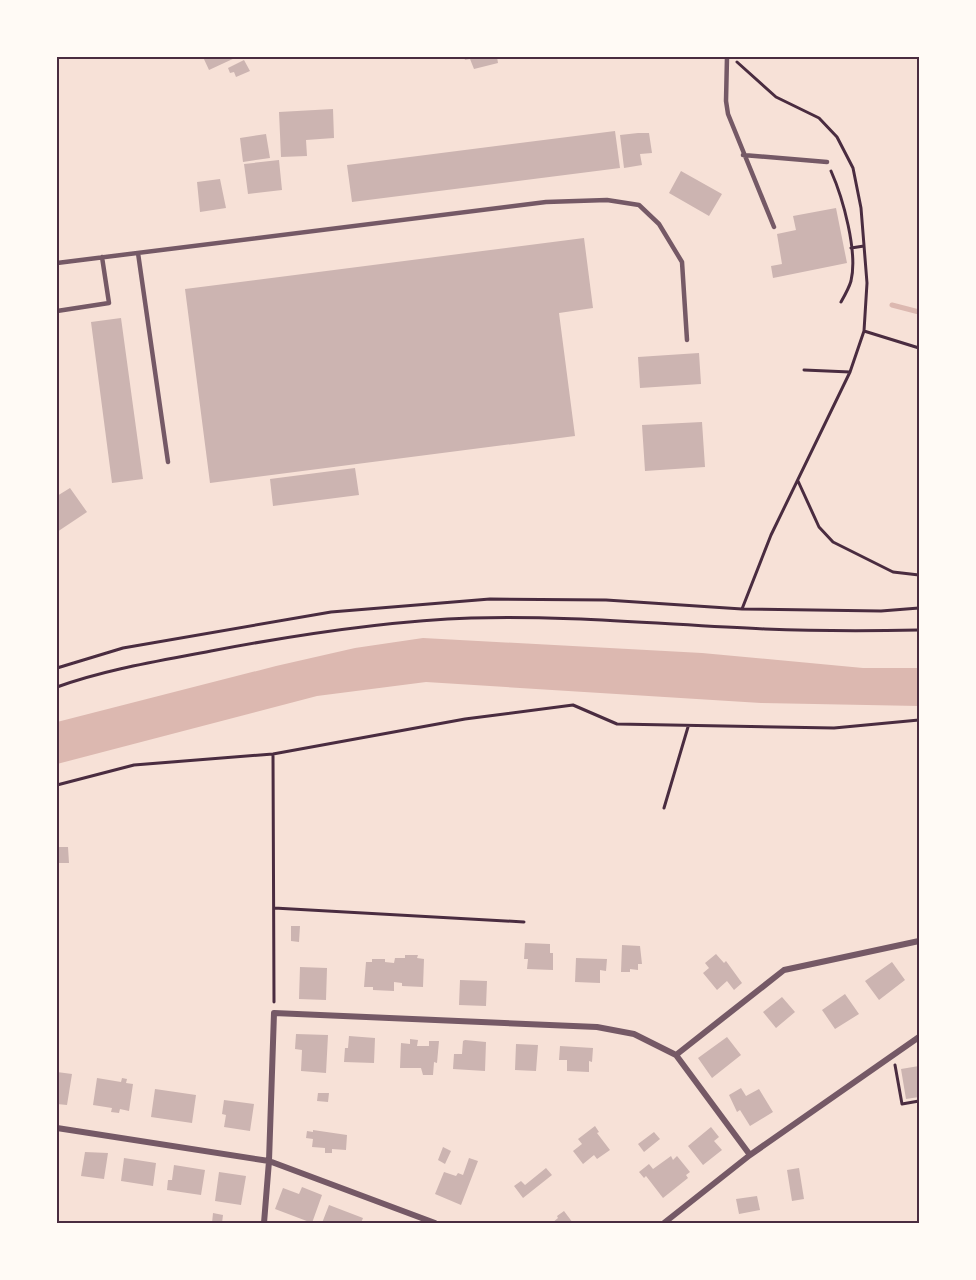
<svg xmlns="http://www.w3.org/2000/svg" width="976" height="1280" font-family="Quicksand,sans-serif">
	<style>
		.water { fill: #dcb8b0 }
		.lines { fill: none; stroke-linecap: round; stroke-linejoin: round }
		.stream { stroke: #dcb8b0; stroke-width: 5 }
		.building { fill: #ccb4b1 }
		.path { stroke: #4a2c40; stroke-width: 3 }
		.service { stroke: #755966; stroke-width: 4.5 }
		.minor { stroke: #755966; stroke-width: 6 }
		.neatline { fill: none; stroke: #4a2c40; stroke-width: 2 }
	</style>
	<rect width="100%" height="100%" fill="#f7e1d7"/>
	<path class="water" d="M423,638l279,15 161,15h56v38l-158,-3 -335,-21 -109,14 -260,68v-42l219,-56 79,-18z"/>
	<g class="lines">
		<path class="stream" d="M892,305l27,7"/>
	</g>
	<path class="building" d="M203,57h34l-28,13z
		M464,57h33l1,6 -24,6 -4,-10 -5,1z
		M244,60l6,11 -14,6 -2,-5 -4,1 -2,-5z
		M333,109l1,29 -28,2 1,16 -26,1 -2,-45z
		M615,131l5,37 -268,34 -5,-37z
		M638,133h11l3,20 -12,1 2,11 -18,3 -4,-33z
		M266,134l4,24 -27,4 -3,-24z
		M279,160l3,30 -34,4 -4,-30z
		M681,171l41,23 -13,22 -40,-23z
		M220,179l6,29 -26,4 -3,-30z
		M836,208l11,55 -74,15 -2,-12 11,-2 -5,-30 19,-4 -3,-14z
		M584,238l9,70 -34,5 16,123 -365,47 -25,-194z
		M121,318l22,161 -31,4 -21,-161z
		M699,353l2,31 -61,4 -2,-31z
		M702,422l3,45 -60,4 -3,-46z
		M355,468l4,27 -86,11 -3,-27z
		M70,488l17,24 -30,20v-36z
		M57,847h11l1,16h-12z
		M291,926h9l-1,16 -8,-1z
		M525,943l25,1v9h3v17l-26,-1 1,-10h-4z
		M622,945l18,1 2,18h-4v6l-8,-1v3h-9z
		M716,954l8,9 2,-2 16,22 -8,7 -7,-9 -10,9 -14,-17 6,-5 -4,-5z
		M405,955h13l-1,3 7,1 -1,28 -21,-1v-3l-8,-1v9l-21,-1v-3h-9l2,-25h6v-3h13v3l9,1 1,-5h10z
		M576,958l31,1 -1,12 -6,-1v13l-25,-1z
		M892,962l13,18 -26,20 -14,-19z
		M300,967l27,1 -1,32 -27,-1z
		M460,980l27,1 -1,25 -27,-1z
		M845,994l14,20 -24,15 -13,-19z
		M782,997l13,15 -19,16 -13,-16z
		M296,1034l32,1 -2,38 -25,-2 1,-21 -7,-1z
		M349,1036l26,2 -1,25 -30,-1 1,-14h3z
		M727,1037l14,18 -29,23 -14,-20z
		M410,1039l8,1 -1,6h12v-5h10l-2,22 -3,-1 -1,13h-10l-2,-7h-21l1,-25 9,1z
		M465,1040l21,2 -1,29 -32,-2 1,-15h8l1,-13z
		M516,1044l22,1 -2,26 -21,-1z
		M560,1046l33,2 -1,14 -3,-1v11l-22,-1v-11h-8z
		M919,1066v31l-13,2 -5,-30z
		M57,1072l15,2 -5,31 -10,-1z
		M97,1078l24,4 1,-4 5,1 -1,4 7,1 -4,27 -9,-2 -1,4 -8,-1 1,-4 -19,-3z
		M741,1088l5,8 13,-7 14,23 -23,14 -10,-16 -3,2 -8,-17z
		M155,1089l41,6 -4,28 -41,-6z
		M318,1093h11l-1,9 -11,-1z
		M224,1100l30,4 -4,27 -26,-4 2,-12 -4,-1z
		M595,1126l4,6 -2,1 13,17 -13,9 -3,-4 -11,9 -10,-13 9,-7 -4,-5z
		M711,1127l8,10 -5,4 8,9 -19,15 -15,-19z
		M313,1130l34,5 -1,15 -14,-1v4h-7v-5l-13,-1 1,-8 -7,-1 1,-7 6,1z
		M654,1132l6,7 -16,13 -6,-8z
		M443,1147l8,4 -6,13 -7,-4z
		M85,1152l23,1 -4,26 -23,-3z
		M671,1156l2,4 4,-4 13,16 -4,3 2,3 -25,20 -17,-22 -2,2 -5,-6 10,-8 4,5z
		M124,1158l32,5 -3,23 -32,-5z
		M469,1158l9,3 -17,44 -26,-11 9,-22 12,4 2,-3 5,2z
		M174,1165l31,5 -4,25 -34,-5 1,-10h4z
		M546,1168l6,7 -29,23 -9,-12 7,-5 4,4z
		M799,1168l5,31 -12,2 -5,-31z
		M219,1172l27,4 -5,29 -26,-4z
		M302,1187l20,8 -10,28 -37,-14 8,-21 16,6z
		M757,1196l3,14 -21,4 -3,-15z
		M329,1205l34,13 -2,5h-39z
		M564,1211l9,12h-21l6,-5 -1,-2z
		M213,1213l10,2 -1,8h-10z"/>
	<g class="lines">
		<path class="path" d="M737,62l39,35 43,21 18,19 16,31 8,40 6,75 -3,48 -14,41 -79,163 -29,74
			M831,171c12,27 27,81 20,110 -2,7 -6,14 -10,21
			M851,248l13,-2
			M864,331l55,17
			M804,370l46,2
			M798,481l21,46 14,15 60,30 26,3
			M57,668l66,-20 208,-36 159,-13 116,1 136,9 139,2 38,-3
			M57,687c50,-18 102,-26 154,-36 84,-16 174,-30 260,-33 97,-3 197,7 294,11 51,2 103,2 154,1
			M273,754l1,248
			M57,785l77,-20 139,-11 192,-35 108,-14 44,19 217,4 85,-8
			M664,808l24,-81
			M274,908l250,14
			M895,1065l7,39 17,-3"/>
		<path class="service" d="M727,57l-1,44 2,13 46,113
			M743,155l84,7
			M138,253l30,209
			M57,263l489,-61 61,-2 32,5 20,19 23,38 5,78
			M57,311l52,-8 -7,-46"/>
		<path class="minor" d="M676,1055l108,-85 135,-29
			M57,1128l212,33 166,62
			M264,1223l5,-62 5,-148 323,14 37,7 42,21 74,100
			M664,1223l86,-68 169,-118"/>
	</g>
	<rect width="976" height="1280" fill="none" stroke="#fffaf5" stroke-width="117"/>
	<rect x="58" y="58" width="860" height="1164" class="neatline"/>
</svg>
